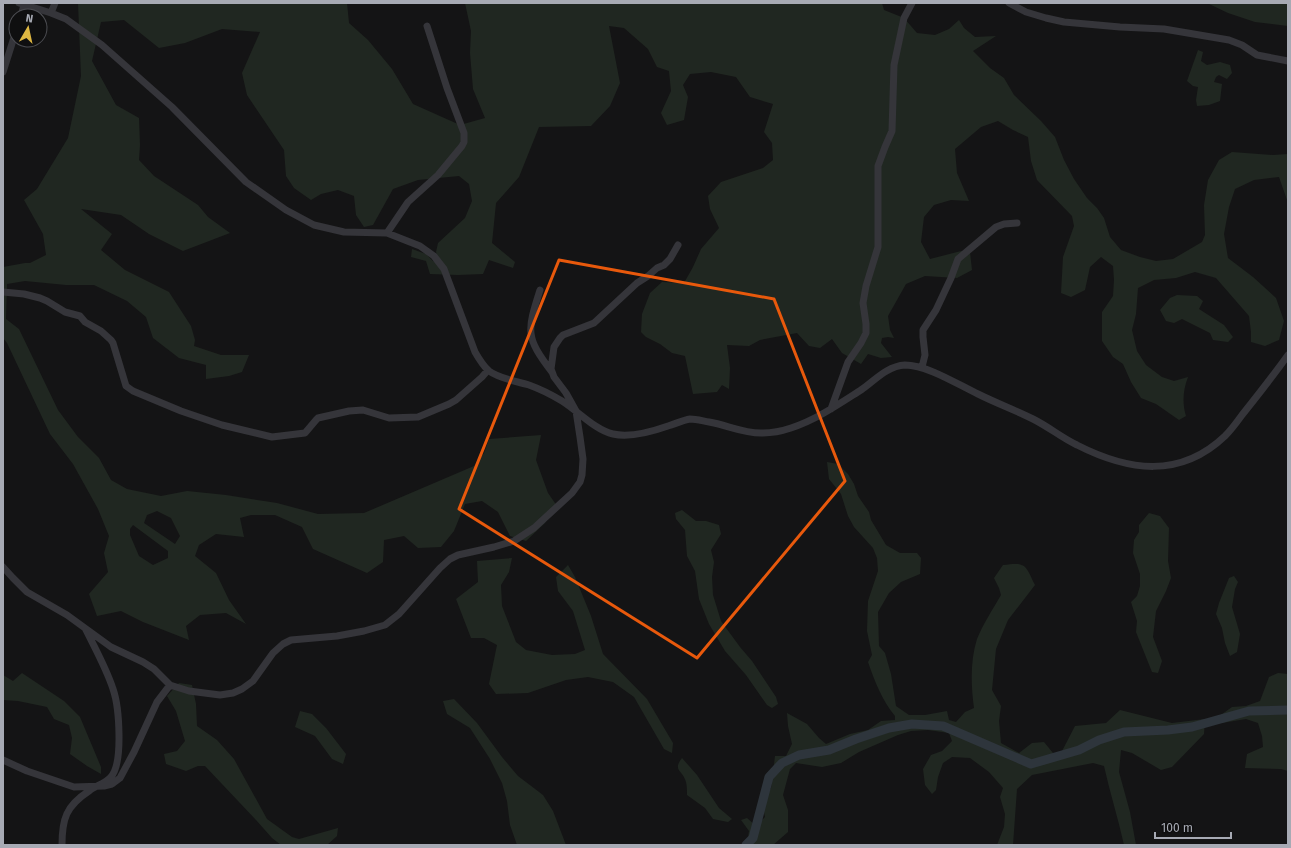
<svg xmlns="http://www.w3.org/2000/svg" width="1291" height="848" font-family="'Fira Sans',sans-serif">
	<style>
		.green { fill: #202721; fill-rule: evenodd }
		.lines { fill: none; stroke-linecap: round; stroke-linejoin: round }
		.river { stroke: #2e353c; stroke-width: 9 }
		.minor { stroke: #35353a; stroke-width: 7 }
		.marked { fill: none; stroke: #e8590c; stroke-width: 3; stroke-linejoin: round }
	</style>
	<rect width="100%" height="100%" fill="#141415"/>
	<path class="green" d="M78,3h269l2,20 19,17 24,29 21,35 47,21 25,-7 -12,-29 -3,-36 1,-22 -6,-28h417l2,7 20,8 13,15 18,2 14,-6 10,-9 5,8 11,9 21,-1 -23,15 17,17 14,10 10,17 27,26 14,16 9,23 10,19 13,19 10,10 7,10 6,19 11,13 19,7 16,4 17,-2 29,-17 3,-7 -1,-30 4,-25 11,-20 13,-8 41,3 15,-1v46h-1l-8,-23 -25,3 -19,9 -6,18 -5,27 4,24 25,19 23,21 8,23 -5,19 -14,6 -14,-4v-10l-2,-16 -33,-38 -21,-6 -19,6 -22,2 -16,8 -2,26 -4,16 5,21 9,14 16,12 12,4 14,-4c-5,13 -6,26 -2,39l-7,4 -23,-16 -15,-6 -10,-16 -8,-18 -10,-7 -11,-16v-29l11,-16 1,-16 -1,-14 -12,-9 -11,10 -5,23 -14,7 -10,-4 2,-36 11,-31 -2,-10 -35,-36 -6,-19 -3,-24 -15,-7 -15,-9 -17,6 -26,22 2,24 12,28 -18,-1 -17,5 -10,12 -3,25 9,17 31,-8 9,1 2,18 -15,8 -32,-2 -19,8 -18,32 2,14 4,8 -6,-1 -6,1 -1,5 11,14 -11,1 -13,-4 -7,10 -19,-11 -10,-14 -12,9 -11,-2 -12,-13 -37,7 -11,6 -22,-1 3,23 -1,21 -7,-4 -5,7 -24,2 -8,-38 -13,-3 -12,-9 -14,-7 -5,-5 1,-18 8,-21 12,-11 22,1 9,-16 8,-18 18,-21 -9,-19 -2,-13 13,-14 42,-14 10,-8 -1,-17 -8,-11 9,-28 -23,-7 -14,-20 -25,-5 -21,2 -7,11 5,12 -4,23 -17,5 -6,-12 10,-22 -2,-20 -12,-4 -9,-18 -24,-21 -15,-2 11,57 -10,23 -19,20 -52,1 -20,50 -23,26 -4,40 23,19 -2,6 -24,-8 -6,14 -25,1 -28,-1 -4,-13 -15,-4 1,-8 14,5 7,7 7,1 -4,-10 2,-9 27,-25 7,-17 -3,-17 -10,-8 -41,4 -25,9 -20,36 -9,2 -8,-12 -2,-19 -16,-6 -17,4 -10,6 -17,-12 -8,-12 -2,-26 -37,-55 -5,-22 18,-41 -38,-3 -37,14 -26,5 -35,-28 -23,2 -9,39 24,44 23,13 1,27 -1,15 15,16 44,29 10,12 22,16 -47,18 -34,-17 -28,-19 -40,-6 31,25 -11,16 24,20 44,22 22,34 4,14 -1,6 27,9h28l-7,17 -13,4 -23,3v-14l-27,-7 -26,-20 -7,-21 -19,-16 -33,-16h-28l-41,-4 -18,3 -1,35 13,10 39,81 20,27 21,21 12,22 16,9 34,7 26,-5 39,4 51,8 41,11 46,-1 110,-47 10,-13 5,-14 52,-4 -5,25 12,33 9,13 -12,17 -19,18 -16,-5 -12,-24 -16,-11 -17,3 -11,27 -13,16 -23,1 -14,-12 -20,4 -1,22 -16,11 -54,-24 -11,-22 -27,-12h-24l-11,3 4,19 -28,-3 -17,11 -4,11 21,17 13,27 17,24 -20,-11 -26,2 -14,11 3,14 -46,-18 -22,-11 -24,5 -8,-22 19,-22 -4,-19 5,-17 -11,-27 -25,-45 -23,-30 -43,-91 -4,-5v-71l22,-4h5l16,-8 -3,-21 -19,-34 13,-11 31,-51 13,-62zM157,511l14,7 9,18 -5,8 -31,-21 3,-8zM133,525l35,26v7l-15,7 -14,-9 -9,-21v-6z
		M1207,3h81v23l-33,-4 -27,-9z
		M1198,50l5,2 -2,9 6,4 13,-3 10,3 2,8 -5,6 -8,-4 -3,2 -2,5 8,2 -2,17 -11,4 -12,1 -1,-6 2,-13 -5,-1 -6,-5z
		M1177,295l20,1 6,5 -4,8 25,16 9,12 -5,5 -15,-2 -3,-7 -28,-14 -8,4 -8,-2 -6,-11 10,-12z
		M827,462l11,2 10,10 6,10 4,12 11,16 2,8 15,25 14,8h17l4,5 -1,16 -19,8 -12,11 -11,19 1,34 6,7 6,21 5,32 13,9h16l22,-4 2,9 7,2 9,-10 9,-4c-3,-22 -4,-47 3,-69 6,-15 16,-30 24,-44l-2,-7 -5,-10 9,-13c23,-3 22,-1 32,20l-27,35 -12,29 -4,41 9,16 -2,15 2,22 18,10 13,-10 12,-1 9,11h8l14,-27 31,-3 14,-13 52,13 33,-4 -1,15 -32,33 -11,3 -29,-17 -11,-3 -2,22 11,40 6,33h-12c-6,-27 -14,-52 -20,-79l-11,-3 -61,12 -15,14 -4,56h-16l7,-18 1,-13 -5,-17 3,-9 -14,-16 -19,-14 -18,-1 -9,6 -5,14 -2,13 -4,4 -7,-9 -2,-16 8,-14 11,-4 10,-10 -3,-8 -21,-3 -17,1 -13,4 -39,17 -18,11 -19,4 -26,-4 -6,6 -7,26 5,15v22l-15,13h-29l4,-8 1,-6 -8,-11 6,-2 9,8 9,-9 -3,-14 9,-15 4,-32h11l6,-12 -4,-18 -1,-13 20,11 12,14 7,6 24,-10 18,-4 13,-9 14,-1v-4c-13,-16 -20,-34 -27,-54l4,-7 -5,-24 1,-30 10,-30 -1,-13 -4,-10 -19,-21 -6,-11 -7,-22 -12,-15z
		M682,510l14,11h10l13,4 2,9 -10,16 3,12 -2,15 1,18 8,26 19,26 12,14 24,36 2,7 -6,4 -5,-3 -21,-30 -21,-24 -16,-27 -10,-25 -4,-28 -8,-15 -2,-26 -9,-11 -1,-6z
		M1149,513l11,3 9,12 -1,33 3,17 -5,13 -10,20 -3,26 9,24 -4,12 -6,-1 -16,-40 1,-11 -6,-19 6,-6 3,-10v-12l-7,-21 1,-13 5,-8v-7z
		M512,558l-3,14 -8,13 1,21 14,36 10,8 26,5 23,-1 10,-4 -12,-39 -15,-20 -2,-14 12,-12 7,12 16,39 12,38 44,45 26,44 -1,10 -8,-4 -30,-52 -21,-15 -25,-5 -22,3 -38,13 -32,1 -7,-10 8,-39 -13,-7h-13l-15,-39 22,-17 -1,-21z
		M1234,576l4,6 -3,7 -3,18 8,27 -3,18 -7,4 -5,-13 -3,-15 -6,-14 3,-11 10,-25z
		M22,673l42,28 16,16 21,50v7l-14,-8 -17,-12 2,-16 -3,-13 -15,-6 -7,-12 -29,-6 -15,-1v-25l10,6z
		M1278,673l10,1v97l-7,-2 -36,-1 2,-14 16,-7 -1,-11 -4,-13 -12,-4 -24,4 -4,-6 14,-10 14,-1 14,-5 9,-24z
		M179,683l13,2 4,19 1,22 20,14 17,19 33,60 25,18 7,2 39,-11 -1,8 -10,9h-46l-9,-7 -16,-18 -51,-54h-7l-12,5 -20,-7 -2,-10 13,-3 8,-10 -9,-30 -9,-15z
		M454,699l23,24 25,34 16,19 25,19 10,16 13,34h-49l-7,-20 -3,-24 -5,-18 -12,-24 -20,-31 -23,-14 -4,-13z
		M300,711l12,3 14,14 20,26 -3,10 -11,-5 -17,-23 -20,-9z
		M682,758l15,17 22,33 13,11 -4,3 -15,-3 -8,-11 -18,-13c0,-4 0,-9 -1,-13 -3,-12 -14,-11 -4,-24z"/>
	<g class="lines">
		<path class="river" d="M746,845l7,-7 16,-61 13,-14 17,-8 30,-5 27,-11 33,-11 23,-4 31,2 88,38 48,-14 20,-10 25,-8 44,-2 24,-3 57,-16 39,-1"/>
		<path class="minor" d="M19,3l32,10 15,6 36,26 70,62 74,75 40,28 28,15 30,7 43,1 33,13 14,10 10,13 31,83c4,7 8,14 14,19 11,8 27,10 40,14 11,4 23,10 33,16 16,10 33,29 51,33 17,4 38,-2 55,-8 7,-2 15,-6 22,-7 6,0 13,2 19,3 18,3 36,12 54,11 10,0 19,-2 28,-5 25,-8 48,-24 70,-38 13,-9 26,-24 44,-25 22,0 52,19 73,29 18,9 37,16 55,25 16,8 29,19 44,26 51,26 103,34 148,-9 6,-6 12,-14 17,-21 16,-20 31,-39 46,-60
			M1009,3l17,9 20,6 18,4 56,5 44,2 65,11 13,5 15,10 31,6
			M51,13l4,-10
			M21,16l3,-11
			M3,72l13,-41
			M387,233l21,-31 30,-27 24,-29 2,-4v-9l-17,-45 -20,-62
			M540,290c-13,41 -15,47 12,82
			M3,292l21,2 16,4 7,3 18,11 15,4 5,6 16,9 10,9 2,3 13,43 7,5 48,20 41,14 50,12 33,-4 11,-13 2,-2 31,-7 14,-1 26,8 29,-1 31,-13 7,-4 26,-23 6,-7
			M922,367l3,-12 -2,-18v-7l13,-20 15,-32 7,-19 38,-32 8,-3 13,-1
			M831,409l17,-47 13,-19 5,-10v-9l-3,-21 3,-17 12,-39v-81l7,-19 7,-16 2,-66 10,-47 8,-15
			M3,567l10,11 14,14 40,23 44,32 32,15 11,7 16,16 19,6 31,4 13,-2 9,-4 11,-8 20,-28 10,-9 8,-4 46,-4 27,-5 21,-6 14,-11 41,-46 10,-9 8,-4 36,-8 20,-6 20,-13 38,-35 8,-11 2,-7 1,-16 -3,-22 -4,-26 -10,-18 -12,-16 -3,-8 3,-22 6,-9 3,-3 31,-12 43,-40 11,-7 9,-8 7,-3 6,-6 8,-14
			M3,760l24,11 47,16 30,-1 8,-2 8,-6 14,-26 23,-50 13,-17
			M62,845c0,-26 4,-39 27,-54 6,-5 15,-7 21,-13 14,-13 9,-72 3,-89 -6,-19 -18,-41 -27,-59"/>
	</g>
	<path class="marked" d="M559,260l215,39 71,182 -148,177 -238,-149z"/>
	<rect width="1291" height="848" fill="none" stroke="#a7aab4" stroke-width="8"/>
	<g transform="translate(28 28) rotate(9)"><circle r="19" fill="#0f0f10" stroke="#4c4d52"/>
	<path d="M0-3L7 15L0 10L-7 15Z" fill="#deb742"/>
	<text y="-6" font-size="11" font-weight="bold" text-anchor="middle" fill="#a7aab4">N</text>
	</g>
	<path d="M1155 832v6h76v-6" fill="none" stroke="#a7aab4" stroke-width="2"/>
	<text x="1161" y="832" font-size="12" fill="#a7aab4" stroke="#0f0f10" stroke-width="3" paint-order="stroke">100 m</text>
</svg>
